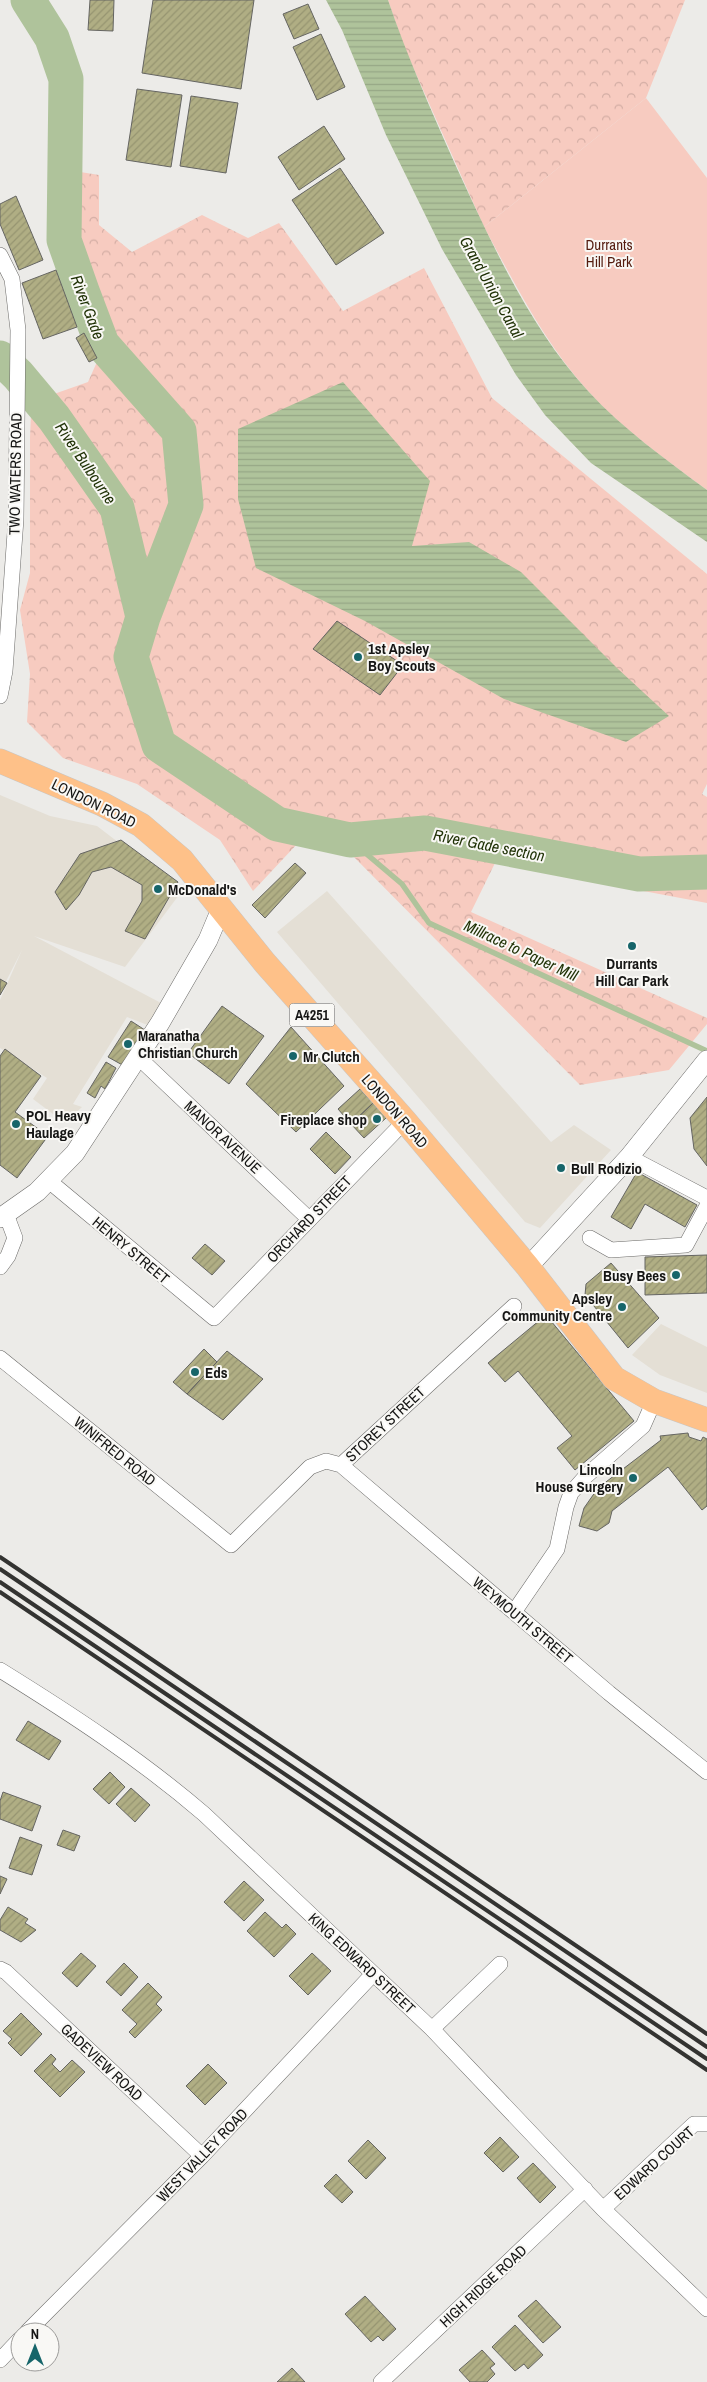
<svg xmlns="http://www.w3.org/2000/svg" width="707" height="2382" font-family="'Archivo Narrow',sans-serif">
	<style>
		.built { fill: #e4dfd5 }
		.forest { fill: url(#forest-crowns) }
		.park { fill: #f7cbc0 }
		.water { fill: url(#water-rules) }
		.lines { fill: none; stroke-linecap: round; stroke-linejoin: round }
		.stream { stroke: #afc39b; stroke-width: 5.5 }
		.river { stroke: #afc39b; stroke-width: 35 }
		.building { fill: url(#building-hatch); stroke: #656562 }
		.minor-casing { stroke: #6b6a68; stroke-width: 16 }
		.tertiary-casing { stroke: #6b6a68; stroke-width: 20 }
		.primary-casing { stroke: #c7c7c7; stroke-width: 25 }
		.minor { stroke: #fff; stroke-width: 15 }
		.tertiary { stroke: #fff; stroke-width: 19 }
		.primary { stroke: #fec189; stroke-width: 24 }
		.rail { stroke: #333331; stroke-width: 4 }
		.poi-dot { fill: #17656a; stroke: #f9f8f5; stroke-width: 2 }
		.labels { text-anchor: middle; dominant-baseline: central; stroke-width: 4; stroke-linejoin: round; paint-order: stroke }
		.shield { fill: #f9f8f5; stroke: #595958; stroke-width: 1 }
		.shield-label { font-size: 14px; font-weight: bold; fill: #151514 }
		.park-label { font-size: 15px; fill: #551c0f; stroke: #f9f8f5 }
		.street-label { font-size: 15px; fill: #151514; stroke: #f9f8f5 }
		.poi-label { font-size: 15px; font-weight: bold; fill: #151514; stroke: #f9f8f5; text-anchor: start }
		.water-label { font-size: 16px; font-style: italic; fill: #1e3004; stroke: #f9f8f5 }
	</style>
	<defs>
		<pattern id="forest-crowns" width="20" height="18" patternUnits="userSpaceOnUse" patternTransform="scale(1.25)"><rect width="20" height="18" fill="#f7cbc0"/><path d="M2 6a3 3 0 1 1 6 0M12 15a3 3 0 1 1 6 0" fill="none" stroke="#d3ada4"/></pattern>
		<pattern id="water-rules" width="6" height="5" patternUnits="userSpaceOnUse" patternTransform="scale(1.25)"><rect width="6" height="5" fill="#afc39b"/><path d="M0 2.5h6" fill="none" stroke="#96a785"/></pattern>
		<pattern id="building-hatch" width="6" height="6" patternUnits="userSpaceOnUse" patternTransform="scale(1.25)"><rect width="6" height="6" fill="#b0ae84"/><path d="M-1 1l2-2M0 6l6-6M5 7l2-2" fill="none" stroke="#969571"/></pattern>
	</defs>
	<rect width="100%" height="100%" fill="#ecebe8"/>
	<path class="built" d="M0,795l50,21 47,10 85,65 -57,76 -91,-31 127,67 -11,23 -23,-9 -54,87 9,3 -17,16 -32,-24 14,-21 -47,-30v-48l22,-50 -22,43z
		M327,891l224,251 23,-17 37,25 -71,78 -15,-6 -248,-290z
		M661,1324l46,23v46l-47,-18 -28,-20z"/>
	<path class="forest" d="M388,0h297l-39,98 -162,129 -80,-180z
		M68,170l31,5v50l33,27 70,-37 46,23 31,-15 64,88 81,-43 68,130 215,176v210l-5,10 5,3v106l-212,-40 -24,49 236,106v6l-38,46 -89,15 -231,-233 -51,-9 -45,48 -33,-51 -83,-56 -74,-26 -36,-36 3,-48 -10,-64 10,-37v-136l2,-46 22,3 34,-12 17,-38 -36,-104z"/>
	<path class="park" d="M646,98l61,80v312c-42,-31 -85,-61 -120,-100 -43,-48 -72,-106 -103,-163z"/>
	<path class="water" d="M326,0h62c19,56 43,110 67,164 36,78 74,163 133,227 35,38 77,68 119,99v52l-116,-79 -46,-48 -29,-40 -74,-126 -56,-114 -44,-105z
		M343,382l87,99 -18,65 57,-4 52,30 96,96 52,48 -43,26 -122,-43 -139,-78 -109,-53 -18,-69v-70z"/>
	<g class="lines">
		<path class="stream" d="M350,840l52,44 27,39 278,128"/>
		<path class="river" d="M28,0l24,38 14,41 -2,161 18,51 20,53 77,87 7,74 -43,112 -12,40 28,88 118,79 73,16 75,-7 214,41 68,-2
			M0,358l18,17 36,43 63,90 26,109"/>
	</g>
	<path class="building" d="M90,0h24l-1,31 -25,-1z
		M153,0h101l-13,89 -99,-16z
		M308,4l11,25 -25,10 -11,-25z
		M321,34l24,53 -28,13 -24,-53z
		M137,89l45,6 -11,72 -45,-7z
		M191,96l47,7 -12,70 -46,-7z
		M324,126l21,33 -46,31 -21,-33z
		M340,168l44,65 -48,32 -44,-65z
		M16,196l27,64 -24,10 -19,-46v-20z
		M56,270l21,57 -34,12 -21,-56z
		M84,333l13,25 -8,4 -13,-24z
		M337,621l66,44 -23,30 -67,-46z
		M121,840l57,42 -33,57 -20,-8 17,-30v-16l-31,-18 -19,5 -13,23 -13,15 -11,-18 25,-38z
		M295,863l11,10 -41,45 -13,-13z
		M0,979l7,4 -7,12z
		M222,1006l42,30 -35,48 -41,-31z
		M131,1021l17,11 -22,35 -18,-10z
		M291,1027l53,59 -48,46 -50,-48z
		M5,1049l36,27 -26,36 33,24 -31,42 -17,-13v-109z
		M106,1062l10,6 -11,21 -4,-3 -6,12 -8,-5z
		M360,1089l13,14 -22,21 -13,-15z
		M707,1097v69l-13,-17 -4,-31z
		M373,1103l13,15 -22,20 -13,-14z
		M326,1132l25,25 -16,17 -25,-25z
		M637,1172l60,33 -12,22 -40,-23 -14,25 -20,-12z
		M205,1244l20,17 -13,14 -20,-17z
		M707,1255v38l-62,2v-38z
		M611,1263l48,55 -31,30 -43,-53 1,-11z
		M546,1315l88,106 -59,49 -18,-22 15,-12 -54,-65 -13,11 -17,-19z
		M204,1349l13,13 -30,32 -14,-12z
		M227,1351l36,28 -40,41 -36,-26z
		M688,1433l1,4 12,4 2,-4 4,2v67l-5,4 -34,-43 -56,44 -3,12 -12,8 -18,-5 5,-18 14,-20 63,-48 -1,-4z
		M28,1721l33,20 -12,19 -33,-20z
		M110,1772l15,15 -16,17 -16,-15z
		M131,1788l19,17 -15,17 -19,-18z
		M3,1792l38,14 -9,25 -32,-12v-18z
		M63,1830l17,6 -6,15 -17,-6z
		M20,1837l22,8 -10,30 -23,-7z
		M0,1876l7,3 -7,15z
		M244,1881l20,19 -20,21 -20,-19z
		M8,1907l20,12 -3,4 11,7 -15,12 -21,-12v-10z
		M265,1912l17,16 4,-4 10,10 -22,23 -27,-26z
		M81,1953l15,13 -19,21 -15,-14z
		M312,1953l19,18 -23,24 -19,-19z
		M124,1963l14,14 -17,19 -15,-14z
		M148,1983l14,14 -6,7 6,6 -27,28 -6,-6 8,-8 -15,-14z
		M21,2013l21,21 -21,22 -13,-13 4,-4 -9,-8z
		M51,2054l5,5 -4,5 8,8 12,-12 13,12 -25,25 -26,-26z
		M208,2064l19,19 -22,22 -19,-19z
		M500,2137l19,20 -16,15 -19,-19z
		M368,2140l18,18 -20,21 -18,-18z
		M533,2163l23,24 -16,16 -23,-25z
		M336,2174l17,18 -11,11 -18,-17z
		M365,2296l31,33 -13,12 -5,-5 -7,6 -26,-28z
		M536,2300l25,27 -18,16 -25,-27z
		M515,2325l28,30 -15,14 -4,-5 -9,7 -23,-24z
		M482,2350l13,14 -5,4 5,6 -8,8h-17l-11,-12z
		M292,2368l13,14h-28z"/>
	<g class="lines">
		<defs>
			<path id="minor" d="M0,255l12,24 6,51 -2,189 -11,152 -5,25
				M138,1057l170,161
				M629,1157l78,41
				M49,1181l165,137 191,-197
				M590,1238l21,12 75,-5 21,-39
				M0,1267l8,-11 7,-18 -9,-24
				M0,1358l231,187 79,-78 16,-6 15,4 173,-159
				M341,1465l268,228 98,79
				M514,1612l43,-63 9,-42 5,-14 15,-17 57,-50 11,-25
				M0,1670c71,44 140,89 204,144l228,215 171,180 104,100
				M0,1969l6,3 196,184
				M432,2029l68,-65
				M603,2209l91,-85h13
				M27,2332l175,-176 171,-182
				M0,2360l20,-21
				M381,2382l204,-193"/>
			<path id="tertiary" d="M0,1218l37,-26 38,-39 85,-130 48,-83 13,-31
				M528,1267l101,-110 78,-97"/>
			<path id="primary" d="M0,761l102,43 39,21 41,35 83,103 140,158 123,146 86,111 40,23 53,19"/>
		</defs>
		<use href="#minor" class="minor-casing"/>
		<use href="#tertiary" class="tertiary-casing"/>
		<use href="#primary" class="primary-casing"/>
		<use href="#minor" class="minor"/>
		<use href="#tertiary" class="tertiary"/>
		<use href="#primary" class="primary"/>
		<path class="rail" d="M0,1557l707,477
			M0,1569l707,478
			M0,1582l707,477
			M0,1592l707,478"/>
	</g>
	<g class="poi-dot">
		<circle cx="358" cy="657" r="5"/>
		<circle cx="158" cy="889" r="5"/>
		<circle cx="632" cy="946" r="5"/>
		<circle cx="128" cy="1044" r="5"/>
		<circle cx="293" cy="1056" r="5"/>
		<circle cx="377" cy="1119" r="5"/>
		<circle cx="16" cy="1124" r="5"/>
		<circle cx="561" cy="1168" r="5"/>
		<circle cx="676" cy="1275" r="5"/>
		<circle cx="622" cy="1307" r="5"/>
		<circle cx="195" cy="1372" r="5"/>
		<circle cx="633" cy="1478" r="5"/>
	</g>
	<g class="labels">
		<rect class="shield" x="289.5" y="1003.5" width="45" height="23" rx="4"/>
		<g class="shield-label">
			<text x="312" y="1015">A4251</text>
		</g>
		<g class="park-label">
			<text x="609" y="244">Durrants<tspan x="609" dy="17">Hill Park</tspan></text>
		</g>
		<g class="street-label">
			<text transform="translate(15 474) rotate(-89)">TWO WATERS ROAD</text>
			<text transform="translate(94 803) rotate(26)">LONDON ROAD</text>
			<text transform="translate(395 1111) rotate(49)">LONDON ROAD</text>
			<text transform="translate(223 1137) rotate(43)">MANOR AVENUE</text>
			<text transform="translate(309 1219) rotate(-46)">ORCHARD STREET</text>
			<text transform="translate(131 1250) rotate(40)">HENRY STREET</text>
			<text transform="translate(385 1424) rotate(-43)">STOREY STREET</text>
			<text transform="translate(115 1451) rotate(39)">WINIFRED ROAD</text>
			<text transform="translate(523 1620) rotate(40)">WEYMOUTH STREET</text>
			<text transform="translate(362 1963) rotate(43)">KING EDWARD STREET</text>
			<text transform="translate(102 2062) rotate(43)">GADEVIEW ROAD</text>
			<text transform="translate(202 2155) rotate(-46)">WEST VALLEY ROAD</text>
			<text transform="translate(654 2163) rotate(-42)">EDWARD COURT</text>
			<text transform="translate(483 2286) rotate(-43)">HIGH RIDGE ROAD</text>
		</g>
		<g class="poi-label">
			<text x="368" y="648">1st Apsley<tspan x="368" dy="17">Boy Scouts</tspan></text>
			<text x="168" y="889">McDonald's</text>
			<text x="632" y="963" text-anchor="middle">Durrants<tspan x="632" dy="17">Hill Car Park</tspan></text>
			<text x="138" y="1035">Maranatha<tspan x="138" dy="17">Christian Church</tspan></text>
			<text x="303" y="1056">Mr Clutch</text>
			<text x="26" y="1115">POL Heavy<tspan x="26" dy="17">Haulage</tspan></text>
			<text x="367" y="1119" text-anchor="end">Fireplace shop</text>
			<text x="571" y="1168">Bull Rodizio</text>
			<text x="666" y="1275" text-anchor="end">Busy Bees</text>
			<text x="612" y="1298" text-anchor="end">Apsley<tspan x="612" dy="17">Community Centre</tspan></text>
			<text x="205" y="1372">Eds</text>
			<text x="623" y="1469" text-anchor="end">Lincoln<tspan x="623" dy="17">House Surgery</tspan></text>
		</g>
		<g class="water-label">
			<text transform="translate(492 287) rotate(61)">Grand Union Canal</text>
			<text transform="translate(88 307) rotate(69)">River Gade</text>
			<text transform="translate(86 463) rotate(56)">River Bulbourne</text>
			<text transform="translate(489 845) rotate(11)">River Gade section</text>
			<text transform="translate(521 950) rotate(25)">Millrace to Paper Mill</text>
		</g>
	</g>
	<g transform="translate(35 2347)"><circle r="24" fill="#f9f8f5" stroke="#9e9d9b"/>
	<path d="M0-4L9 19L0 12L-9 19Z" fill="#17656a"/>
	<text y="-8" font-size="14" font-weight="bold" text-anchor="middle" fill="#151514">N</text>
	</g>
</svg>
